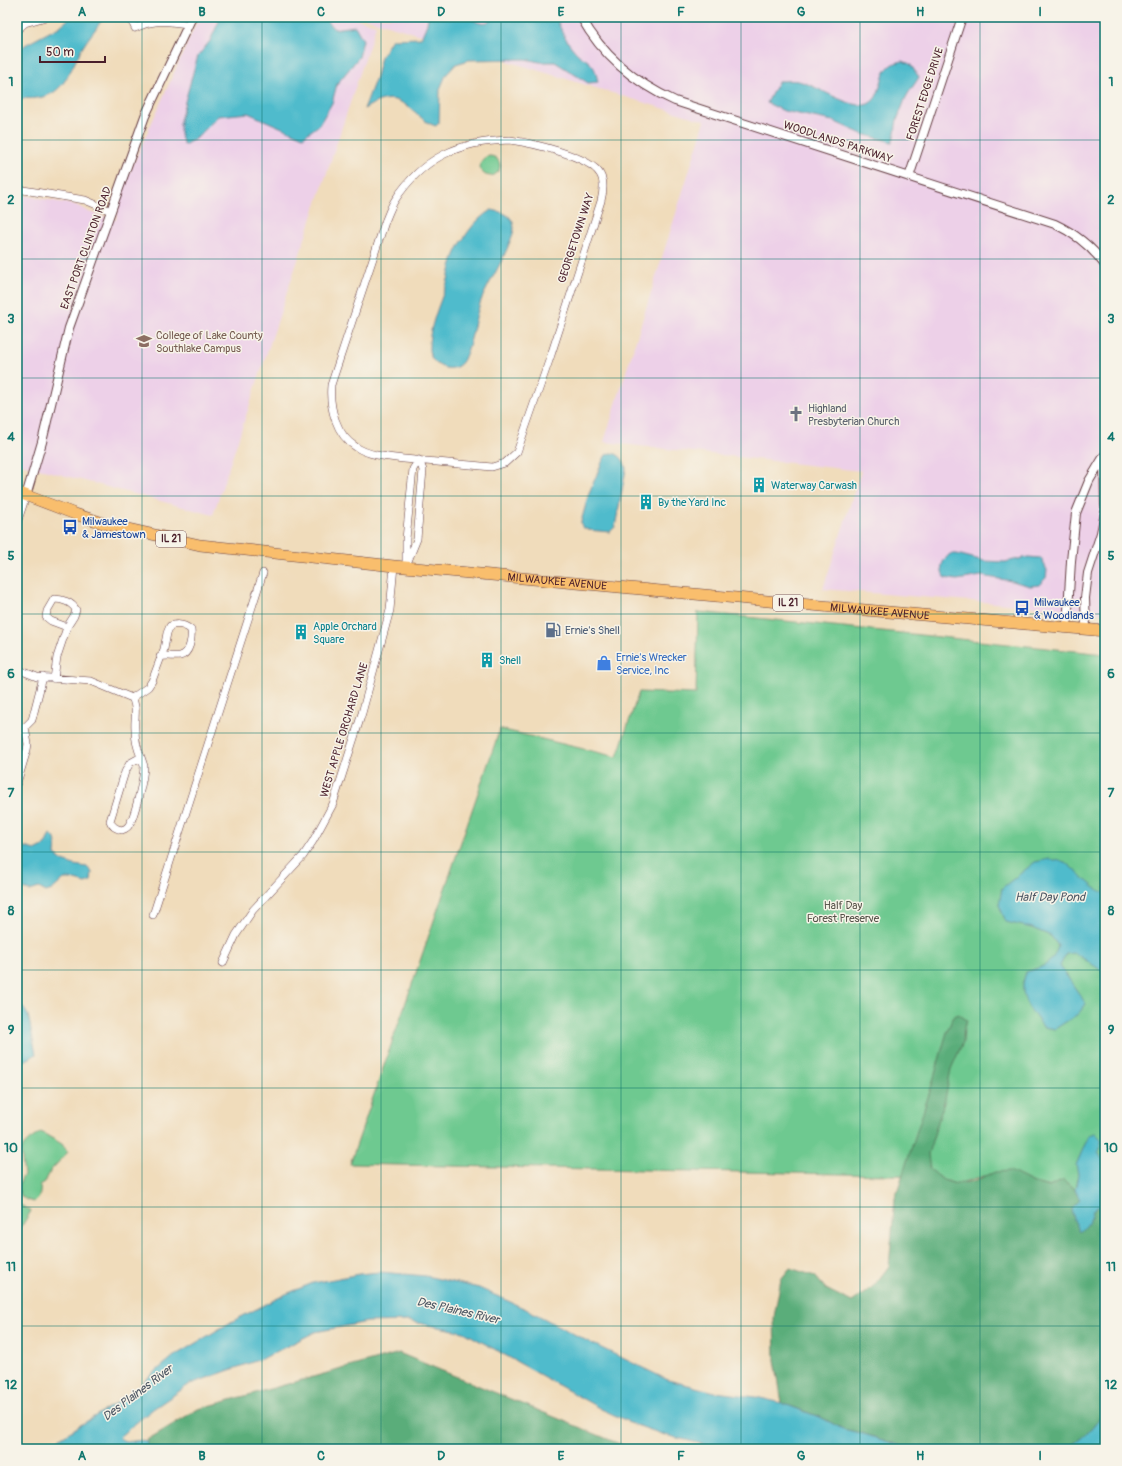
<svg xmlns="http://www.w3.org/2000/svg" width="1122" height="1466" font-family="Pangolin,sans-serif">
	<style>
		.built { fill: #edd0e8 }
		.green { fill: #6ec990; stroke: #5c745e }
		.forest { fill: #5aad7a; stroke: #526652 }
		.water { fill: #50bbcc; stroke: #4d6d7c }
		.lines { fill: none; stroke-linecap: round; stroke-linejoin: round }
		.minor-casing { stroke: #633b41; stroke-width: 8 }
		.tertiary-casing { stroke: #633b41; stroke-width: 10 }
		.primary-casing { stroke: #633b41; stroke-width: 12 }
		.minor { stroke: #fff; stroke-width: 7 }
		.tertiary { stroke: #fff; stroke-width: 8 }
		.primary { stroke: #f9be6d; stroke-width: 11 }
		.grid { fill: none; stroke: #0f766e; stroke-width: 1; stroke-opacity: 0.55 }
		.labels { text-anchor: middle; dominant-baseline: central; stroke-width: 3; stroke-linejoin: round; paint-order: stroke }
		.shield { fill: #f7f3e8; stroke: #7e5f64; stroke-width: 1 }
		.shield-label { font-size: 10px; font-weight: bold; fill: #4a1f2b }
		.street-label { font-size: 11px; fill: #4a1f2b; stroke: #f7f3e8 }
		.education-label { font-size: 11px; fill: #785e54; stroke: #f7f3e8; text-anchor: start }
		.worship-label { font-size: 11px; fill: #5b616d; stroke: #f7f3e8; text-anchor: start }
		.culture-label { font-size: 11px; fill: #0d838f; stroke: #f7f3e8; text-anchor: start }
		.transit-label { font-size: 11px; fill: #164399; stroke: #f7f3e8; text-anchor: start }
		.service-label { font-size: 11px; fill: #4e5e75; stroke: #f7f3e8; text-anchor: start }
		.shop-label { font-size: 11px; fill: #366cbe; stroke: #f7f3e8; text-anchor: start }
		.park-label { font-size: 11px; fill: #555249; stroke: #f7f3e8 }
		.water-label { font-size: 12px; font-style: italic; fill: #4c5663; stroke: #f7f3e8 }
		.neatline { fill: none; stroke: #0f766e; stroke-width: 1.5 }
		.grid-label { font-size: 13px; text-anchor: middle; font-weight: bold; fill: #0f766e }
	</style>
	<rect width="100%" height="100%" fill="#f7f3e8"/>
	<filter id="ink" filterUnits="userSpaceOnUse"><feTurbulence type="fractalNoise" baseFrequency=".025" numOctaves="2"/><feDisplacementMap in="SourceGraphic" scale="8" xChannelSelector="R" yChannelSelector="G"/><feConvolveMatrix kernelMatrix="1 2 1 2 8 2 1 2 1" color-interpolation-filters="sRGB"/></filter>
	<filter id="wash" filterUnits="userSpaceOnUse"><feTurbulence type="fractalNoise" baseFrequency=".012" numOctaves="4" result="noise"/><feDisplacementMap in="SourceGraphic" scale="16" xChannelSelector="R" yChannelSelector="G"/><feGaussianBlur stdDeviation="0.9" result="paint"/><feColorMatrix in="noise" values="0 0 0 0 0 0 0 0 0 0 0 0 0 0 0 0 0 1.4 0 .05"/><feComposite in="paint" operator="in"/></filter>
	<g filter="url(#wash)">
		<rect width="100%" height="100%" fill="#f0dcbb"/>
		<path class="built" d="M199,17h152l25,8 -163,490 -196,-52v-269l59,11 13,7 27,8 6,-31z
			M361,17h744v597l-72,-8 -210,-17 38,-118 -257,-29 101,-321z"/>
		<path class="green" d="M480 166a10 10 0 1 1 20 0a10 10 0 1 1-20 0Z
			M698,612l407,42v524h-28l-2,12 -11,-9 -15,6 -15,-4 -13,-6 -37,-1 -28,8 -13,-4 -5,-4 -588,-12 150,-435 117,28 22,-65 57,2z
			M41,1132l21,12 6,8 -17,18 -6,12 -5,3c1,8 0,12 -6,17 -4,-1 -10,-3 -12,-5 -6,-6 -2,-17 2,-22 -3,-29 -8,-26 17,-43z
			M17,1203l14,8 -14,23z"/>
		<path class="forest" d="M958,1014l9,6 -3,7 -1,15 -12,27 -6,30 -17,55 2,15 13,11 13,4 18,-3 21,-9 15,-1 24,12 15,4 15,-7 11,10 5,10 11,19 2,-9 12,-10v210c-11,18 -21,29 -39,39h-155l-47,-15 -21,-5 -21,-11 -40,-15 -7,-43 -1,-43 7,-38 9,-11 25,8 11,13 26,13 21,-15 16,-21 6,-68 36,-110 16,-56 6,-15z
			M399,1353l233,96h-500l66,-40z"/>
		<path class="water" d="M71,17h33c-7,11 -17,22 -23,33 -17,34 -21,52 -64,48v-46l8,-7 34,-18z
			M221,17h69l2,2 12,2 2,-4h17l11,12 21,-3 8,14 -4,17 -22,27 -5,19 -13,22 -16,12 -55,-24 -30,3 -20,21 -14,8 -4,-12v-13l14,-51 4,-13 12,-15z
			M428,17h41l10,6 9,-1 8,-5h60c5,14 12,28 23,38 3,3 7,4 10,7 7,6 7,12 9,20l-10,1 -33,-21h-15l-15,-3 -56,1 -13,4 -10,11 -6,14 -1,34 -3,3c-10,-3 -13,-7 -21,-14 -20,-17 -30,-16 -51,-3l12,-32 5,-20 11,-18 29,-1 6,-14z
			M903,61l7,3 9,13c-5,9 -13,17 -16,28 -2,5 -4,10 -6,15 -2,8 -1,14 -5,22l-30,-8 -29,-13 -49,-10 -17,-8 8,-16 4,-6c6,0 13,-1 19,0 17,3 54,30 70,23 15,-6 10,-30 23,-39 3,-2 8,-3 12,-4z
			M491,210c12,2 23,5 23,19 -1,7 -5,14 -7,20 -7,17 -17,32 -25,49 -8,20 -9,42 -18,61 -8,17 -33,9 -35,-9 -1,-20 10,-45 17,-64 3,-8 4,-17 7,-26 7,-19 21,-40 38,-50z
			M610,453c9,0 15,7 16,16l-11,58 -5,5 -22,-2 -6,-3 -1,-5 8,-29 14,-33 3,-5z
			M950,554h7l27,7 21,1 23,-5 13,1 6,12 -1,8 -7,7 -9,1 -18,-5 -31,-5 -24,4 -12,-2c-6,-10 -4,-16 5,-24z
			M50,834c9,4 5,14 5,21l8,6 11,4 13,2 5,5 -1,9 -6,2 -14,-4h-7l-12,11 -6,2 -7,-4 -9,3 -13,-3v-43l18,5 10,-5z
			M1049,859l16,3 30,26 10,5v80l-30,-20 -9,1 -6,12 26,38 -8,10 -23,15 -12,-2c-14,-20 -26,-29 -17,-55 17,-5 27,-8 32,-26l-7,-10 -19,-8 -26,-6 -7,-17 3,-17 33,-26z
			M17,998l11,17 8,39c-7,5 -11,8 -19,6z
			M1095,1133l7,7 -4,12 7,12v36l-12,10c-2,10 -5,15 -13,22l-6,-12 -2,-12 8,-8 -5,-10 3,-16 -2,-9 13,-30z
			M380,1272l46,4 53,12 49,22 63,33 77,37 47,12 41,5 26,6 40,15 21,11 21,5 47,15h-188l-58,-14 -29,-10 -35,-16 -137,-77 -56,-11 -41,1 -52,10 -51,26 -74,26 -37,25 -34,28c8,9 18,1 28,4v3l-2,5h-110l12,-3 90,-56 6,-8 31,-26 57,-34 55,-28 27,-11 47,-9z
			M1105,1410v39h-39c18,-10 28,-21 39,-39z"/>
	</g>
	<g filter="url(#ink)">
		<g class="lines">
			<defs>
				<path id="minor" d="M19,17l6,6
					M130,17l5,11c21,-10 32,-6 53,-4
					M17,30l8,-7 21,-6
					M510,140c21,3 80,16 90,34 5,8 3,19 1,27l-50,154 -34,97 -12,11 -13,4c-29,-3 -59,-5 -88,-8 -16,-2 -34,-3 -48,-12 -20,-12 -27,-40 -25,-62l54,-163c3,-7 6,-16 10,-22 28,-43 65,-59 115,-60z
					M17,189l68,11 26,11
					M17,523l9,-27
					M406,562v-23l7,-70 6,-9
					M406,566l11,-27 6,-69 -4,-10
					M17,669l20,8 54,4 41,17
					M54,679l3,-22 10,-30 -16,-6 -5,-4 1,-6 7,-12c8,0 18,3 22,11l-2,6 -7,11
					M132,698c6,9 2,20 3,31 0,10 2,19 6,28l-11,6 -5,9 -15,49c2,6 6,8 12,9 3,-1 6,-3 7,-5 6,-9 15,-48 15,-59 -1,-3 -2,-6 -3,-9
					M132,698l16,-11 4,-6 12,-32 3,-16 3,-7c8,-3 15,-1 21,4 1,8 -1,24 -11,26 -7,1 -12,-1 -20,1
					M17,730l8,-3 7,-7 11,-43
					M17,783l10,-33 1,-6 -3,-17
					M153,915l110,-342
					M223,963l13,-28 17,-25 50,-54 10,-15 20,-37 29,-91 28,-103 4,-44"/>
				<path id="tertiary" d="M581,17c21,38 54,66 94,84l380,123c19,9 37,23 50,41
					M909,177l53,-160
					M1104,458l1,48
					M26,496l16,-54 27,-114 76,-212 47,-99
					M1067,627l4,-66 5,-48 13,-32 15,-25
					M1086,629l-1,-31 3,-25 13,-40 4,-20"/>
				<g id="primary">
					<path id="s1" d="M17,492l58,22 31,10 94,21 194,21 460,43 251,22"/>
				</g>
			</defs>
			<use href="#minor" class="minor-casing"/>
			<use href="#tertiary" class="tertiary-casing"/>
			<use href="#primary" class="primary-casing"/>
			<use href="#minor" class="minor"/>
			<use href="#tertiary" class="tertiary"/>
			<use href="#primary" class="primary"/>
		</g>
	</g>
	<path class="grid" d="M142,17v1432M262,17v1432M381,17v1432M501,17v1432M621,17v1432M741,17v1432M860,17v1432M980,17v1432M17,140h1088M17,259h1088M17,378h1088M17,496h1088M17,614h1088M17,733h1088M17,852h1088M17,970h1088M17,1088h1088M17,1207h1088M17,1326h1088"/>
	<defs>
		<symbol id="university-bare" viewBox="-9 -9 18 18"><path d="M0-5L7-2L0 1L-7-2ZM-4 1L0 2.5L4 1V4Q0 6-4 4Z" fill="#8d6e63" stroke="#f7f3e8" stroke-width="2.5" paint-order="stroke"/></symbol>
		<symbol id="church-bare" viewBox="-9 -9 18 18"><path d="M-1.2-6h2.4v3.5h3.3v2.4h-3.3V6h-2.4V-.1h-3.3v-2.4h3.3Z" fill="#6b7280" stroke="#f7f3e8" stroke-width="2.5" paint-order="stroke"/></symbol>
		<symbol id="building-bare" viewBox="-9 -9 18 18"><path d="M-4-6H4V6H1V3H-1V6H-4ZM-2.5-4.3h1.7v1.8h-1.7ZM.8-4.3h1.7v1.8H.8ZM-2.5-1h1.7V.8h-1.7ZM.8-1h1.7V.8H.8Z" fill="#0f9aa8" stroke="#f7f3e8" stroke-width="2.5" paint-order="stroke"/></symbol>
		<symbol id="bus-bare" viewBox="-9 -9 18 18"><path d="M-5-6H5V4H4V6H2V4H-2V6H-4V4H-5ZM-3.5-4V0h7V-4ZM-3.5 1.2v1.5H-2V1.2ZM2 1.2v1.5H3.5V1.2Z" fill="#1a4fb4" stroke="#f7f3e8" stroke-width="2.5" paint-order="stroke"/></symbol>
		<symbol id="fuel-bare" viewBox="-9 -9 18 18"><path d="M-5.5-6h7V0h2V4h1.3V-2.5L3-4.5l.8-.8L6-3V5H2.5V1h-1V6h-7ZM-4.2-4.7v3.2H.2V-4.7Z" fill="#5c6f8a" stroke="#f7f3e8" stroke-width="2.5" paint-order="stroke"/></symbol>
		<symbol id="shop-bare" viewBox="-9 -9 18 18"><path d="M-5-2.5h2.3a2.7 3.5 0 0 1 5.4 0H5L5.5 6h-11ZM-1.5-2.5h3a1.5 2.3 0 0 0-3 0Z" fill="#3f7fe0" stroke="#f7f3e8" stroke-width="2.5" paint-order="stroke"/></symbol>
	</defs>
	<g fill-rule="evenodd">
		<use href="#university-bare" x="133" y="330" width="22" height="22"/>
		<use href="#church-bare" x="785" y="403" width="22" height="22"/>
		<use href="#building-bare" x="748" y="474" width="22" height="22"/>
		<use href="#building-bare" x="635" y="491" width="22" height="22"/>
		<use href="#bus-bare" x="59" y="516" width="22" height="22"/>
		<use href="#bus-bare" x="1011" y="597" width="22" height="22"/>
		<use href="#fuel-bare" x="542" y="619" width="22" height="22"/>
		<use href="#building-bare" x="290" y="621" width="22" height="22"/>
		<use href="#building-bare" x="476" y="649" width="22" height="22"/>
		<use href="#shop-bare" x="593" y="652" width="22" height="22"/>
	</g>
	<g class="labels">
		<g class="shield">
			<rect x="156" y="531" width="30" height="16" rx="3"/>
			<rect x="773" y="595" width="30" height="16" rx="3"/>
		</g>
		<g class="shield-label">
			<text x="171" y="539">IL 21</text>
			<text x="788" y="603">IL 21</text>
		</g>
		<g class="street-label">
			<text transform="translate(925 94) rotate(-72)">FOREST EDGE DRIVE</text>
			<text transform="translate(838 142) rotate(18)">WOODLANDS PARKWAY</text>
			<text transform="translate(576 238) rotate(-72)">GEORGETOWN WAY</text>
			<text transform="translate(86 248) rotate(-70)">EAST PORT CLINTON ROAD</text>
			<text stroke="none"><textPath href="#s1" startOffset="550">MILWAUKEE AVENUE</textPath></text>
			<text stroke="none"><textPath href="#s1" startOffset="874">MILWAUKEE AVENUE</textPath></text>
			<text transform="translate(344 730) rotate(-73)">WEST APPLE ORCHARD LANE</text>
		</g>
		<g class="education-label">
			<text x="156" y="335">College of Lake County<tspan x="156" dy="13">Southlake Campus</tspan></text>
		</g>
		<g class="worship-label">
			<text x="808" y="408">Highland<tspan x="808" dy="13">Presbyterian Church</tspan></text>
		</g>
		<g class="culture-label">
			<text x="771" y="485">Waterway Carwash</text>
			<text x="658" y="502">By the Yard Inc</text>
			<text x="313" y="626">Apple Orchard<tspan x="313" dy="13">Square</tspan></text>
			<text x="499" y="660">Shell</text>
		</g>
		<g class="transit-label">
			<text x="82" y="521">Milwaukee<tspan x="82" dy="13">&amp; Jamestown</tspan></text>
			<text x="1034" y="602">Milwaukee<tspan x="1034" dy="13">&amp; Woodlands</tspan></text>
		</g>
		<g class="service-label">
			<text x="565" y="630">Ernie's Shell</text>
		</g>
		<g class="shop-label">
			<text x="616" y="657">Ernie's Wrecker<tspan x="616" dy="13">Service, Inc</tspan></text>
		</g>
		<g class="park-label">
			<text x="843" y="905">Half Day<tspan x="843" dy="13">Forest Preserve</tspan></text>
		</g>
		<g class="water-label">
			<text x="1050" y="897">Half Day Pond</text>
			<text transform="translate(458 1311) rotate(13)">Des Plaines River</text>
			<text transform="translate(138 1393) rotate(-37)">Des Plaines River</text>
		</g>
	</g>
	<rect width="1122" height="1466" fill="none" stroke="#f7f3e8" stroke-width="44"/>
	<path d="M40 56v6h65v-6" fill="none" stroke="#4a1f2b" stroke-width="2"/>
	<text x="46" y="56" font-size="12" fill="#4a1f2b" stroke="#f7f3e8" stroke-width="3" paint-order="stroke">50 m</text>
	<rect x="22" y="22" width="1078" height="1422" class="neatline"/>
	<g class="grid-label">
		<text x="82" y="16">A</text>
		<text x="202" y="16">B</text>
		<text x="321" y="16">C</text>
		<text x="441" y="16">D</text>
		<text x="561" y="16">E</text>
		<text x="681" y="16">F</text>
		<text x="801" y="16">G</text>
		<text x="920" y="16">H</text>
		<text x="1040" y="16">I</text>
		<text x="11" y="86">1</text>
		<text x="1111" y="86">1</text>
		<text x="11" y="204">2</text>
		<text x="1111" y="204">2</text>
		<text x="11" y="323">3</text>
		<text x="1111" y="323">3</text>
		<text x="11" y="441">4</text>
		<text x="1111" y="441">4</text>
		<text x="11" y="560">5</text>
		<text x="1111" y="560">5</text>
		<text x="11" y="678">6</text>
		<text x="1111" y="678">6</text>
		<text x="11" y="797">7</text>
		<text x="1111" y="797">7</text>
		<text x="11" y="915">8</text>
		<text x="1111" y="915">8</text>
		<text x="11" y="1034">9</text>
		<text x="1111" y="1034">9</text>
		<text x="11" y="1152">10</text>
		<text x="1111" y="1152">10</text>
		<text x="11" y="1271">11</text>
		<text x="1111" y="1271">11</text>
		<text x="11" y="1389">12</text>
		<text x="1111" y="1389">12</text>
		<text x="82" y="1460">A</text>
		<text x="202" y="1460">B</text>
		<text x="321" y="1460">C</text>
		<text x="441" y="1460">D</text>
		<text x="561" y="1460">E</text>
		<text x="681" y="1460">F</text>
		<text x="801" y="1460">G</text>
		<text x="920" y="1460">H</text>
		<text x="1040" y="1460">I</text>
	</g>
</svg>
